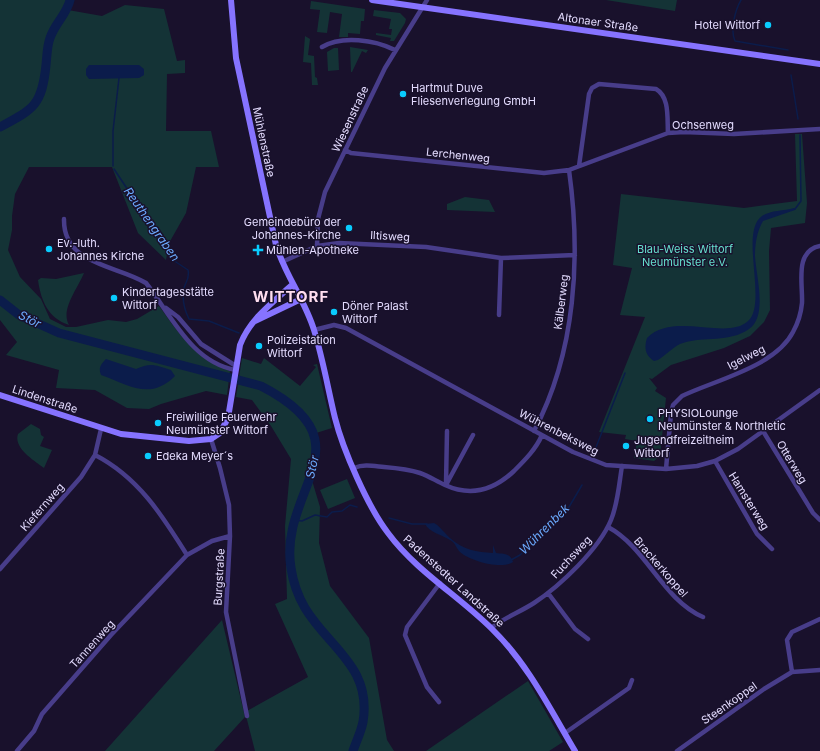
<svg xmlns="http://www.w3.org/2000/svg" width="820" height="751" font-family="Inter,sans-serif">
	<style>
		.green { fill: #143336 }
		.water { fill: #0b1c4b }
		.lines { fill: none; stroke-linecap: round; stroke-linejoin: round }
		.stream { stroke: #0b1c4b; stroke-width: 1.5 }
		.river { stroke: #0b1c4b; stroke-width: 9 }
		.street { stroke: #483d8a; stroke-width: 4.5 }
		.secondary { stroke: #8673ff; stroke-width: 6 }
		.poi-dot { fill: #09ccfe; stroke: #19112c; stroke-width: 1.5 }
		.labels { text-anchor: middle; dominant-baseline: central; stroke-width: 3; stroke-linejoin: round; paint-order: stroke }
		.street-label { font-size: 11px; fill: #e4dcff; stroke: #19112c }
		.poi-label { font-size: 11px; fill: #e4dcff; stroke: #19112c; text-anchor: start }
		.park-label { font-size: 11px; fill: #66e1cf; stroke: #19112c }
		.water-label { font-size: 12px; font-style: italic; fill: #6baafe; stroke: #19112c }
		.district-label { font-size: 15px; font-weight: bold; letter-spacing: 1px; fill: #ffdef0; stroke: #19112c }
	</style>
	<rect width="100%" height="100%" fill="#19112c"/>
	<path class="green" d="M0,0h70l-2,10 34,6 23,-11 39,4 13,52 8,-1v13l-18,1 -1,57h45l8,36h-23l-10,46 -17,30 -3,17 -28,-27 -26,-66h-83l-14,27 -3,22v14l-4,20 12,27 21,22 9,20 16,8h10l32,-7 18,2 11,-3 22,-13c21,29 36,52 71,65l-3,24 -21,-4 -45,13 -12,5 -22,-1 -32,-18 -39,-2 3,-18 -53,-15 11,-13 -17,-22z
		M606,0h71l-2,11z
		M311,1l54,8 -1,12h-3l-1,13 -12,-1v4h-9l3,-23 -12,-2 -3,21 -10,-1 3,-22 -10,-1z
		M374,10l26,3 6,6 -1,4 -11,18h-4l1,-3 -15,-3v-2l15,2 1,-6h-3l2,-10 -18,-3z
		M305,36l5,3 -2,16 6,1 1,21 2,1 1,7h-6l-1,-22 -8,-1z
		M350,47l18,3 -2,3 -4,-2 -10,21h-1z
		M334,48h4l1,22 -11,1 -1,-19z
		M795,134h7l5,69 -2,20 -34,5 -2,23 1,59 -6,12 -14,14 -26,12 -53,17 -19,14 -3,-1 8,10 -2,3 11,7 -6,58 -6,5 -20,-3 3,-17 -12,-2 1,-4 -27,-3 46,-115 -25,-2 12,-47 -19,-3 8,-71 123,14 53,-7z
		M465,197l24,3 6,12 -48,-2v-6z
		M84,273c-6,15 -24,37 -15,52 -21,-7 -28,-24 -31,-45l3,-2 15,1z
		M242,358l19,6 3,-6 36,28 16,-19 -3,-2 4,-1 15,64 -19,6 3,16v9l-5,18 9,30 -1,36 11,43 39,52 18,102 7,11h-40l3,-12 -4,12h-98l-10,-39 63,-35 -33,-73 12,-5 -2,-73 6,-67 -20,-33 -19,-26 -16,-3z
		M31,424l9,5 1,6 3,2 -4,9 12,4 -8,18c-9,-7 -31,-20 -26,-34z
		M347,479l8,19 -27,11 -8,-19z
		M222,620l23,97 -31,34h-109z
		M528,681l35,61 -14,9h-123z"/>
	<path class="water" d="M89,65h50l5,4v6l-5,3 -50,1 -3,-4v-6z
		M794,208l2,1 -1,1 -32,11c-6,10 -8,23 -8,35 1,20 13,60 -6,73 -20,14 -44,7 -66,14 -8,2 -17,12 -25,17l-4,1c-9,-6 -10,-13 -7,-23 26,-27 80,3 101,-17 20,-18 -9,-89 14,-105 9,-6 22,-5 32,-8z
		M106,359l30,10c15,-7 19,-4 35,1l4,6c-25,25 -46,9 -74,-1 -3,-7 0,-11 5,-16z
		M434,523c7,4 10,10 16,15 13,12 27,14 43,15v-8l3,8c7,1 15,0 17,9 -11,8 -43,-1 -53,-10 -4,-4 -5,-10 -10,-12 -8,-5 -21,-8 -25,-16z"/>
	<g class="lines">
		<path class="stream" d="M741,0c-6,10 -11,31 -6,41l53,9
			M791,75l7,44
			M113,166v-35l6,-53
			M114,169l62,93 12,8c2,8 -2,11 -4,18 -2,10 0,21 5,31l20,2 30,12
			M795,209l6,-8 -1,-66
			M593,455l32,-82
			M389,518l23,6h15
			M295,520l7,1 13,-6 12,2 5,-5 10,-1 8,-6 7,2
			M511,560l9,-5 49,-48 13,-22"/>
		<path class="river" d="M0,127c34,-18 42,-22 46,-62 1,-9 1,-19 4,-27 5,-15 17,-24 20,-38
			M0,300l19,15 40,18 202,53c111,57 17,103 30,182 2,14 7,28 14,40 24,40 67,59 58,114 -2,10 -7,20 -10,29"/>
		<path class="street" d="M322,47c20,-12 53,-7 73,3
			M345,150l6,3 193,20 25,-3 99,-37 16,-1 50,2 86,-5
			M579,166l10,-72 3,-6 7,-4 57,5c14,8 11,30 12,44
			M64,219c-1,46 53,46 82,64 25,32 46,80 90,87
			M317,246l1,-27 7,-27 60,-124 42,-68
			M282,262l35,-16 22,-3 87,4 75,11 74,-3
			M166,308l12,9 23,27 35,22
			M499,315l2,-57
			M314,330l20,-5 12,3 227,124 33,13 60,4 31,-3 18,-5 23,-12 82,-59
			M101,429l-6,26c43,22 67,60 92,100l25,-14 18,-5
			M534,431c42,-79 47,-175 35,-261
			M763,431l50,82 7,7
			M211,439l9,29 9,37 1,31 -4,76 21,104
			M715,461l42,73 15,15
			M354,468c10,-4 19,-2 30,-1 12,1 24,2 36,6 9,3 16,8 25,12 26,12 49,5 69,-14 11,-11 22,-22 28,-36
			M666,469l5,-56 2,-8 9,-9c33,-16 93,-29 111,-64 5,-9 8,-18 9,-29 1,-19 -8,-52 18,-57
			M446,484l1,-53
			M446,485l27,-50
			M608,527c39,21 54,72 95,90
			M0,569l81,-92 14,-22
			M548,593l27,36 13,10
			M820,619l-28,13 -5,8 5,32 28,-2
			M491,628c13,-10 29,-16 43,-25 26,-17 65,-54 77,-83 7,-17 8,-36 11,-54
			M439,702l-12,-15 -22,-52 2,-8 33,-44
			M565,733l64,-45 3,-8
			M17,751l17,-20 8,-17 69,-79 76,-80
			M677,751l87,-62 28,-17"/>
		<path class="secondary" d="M231,0l5,58 40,187c9,30 29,55 38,85 9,29 14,59 21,88 8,32 33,89 53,115 28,38 71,63 104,96 36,35 58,80 83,122
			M372,0l448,64
			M255,321l46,-22
			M0,395l121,39 68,7 22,-2 9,-6 8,-15 12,-73c10,-26 32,-42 53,-61"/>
	</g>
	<g class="poi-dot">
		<circle cx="768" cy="25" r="4"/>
		<circle cx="403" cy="94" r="4"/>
		<circle cx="349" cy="228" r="4"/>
		<circle cx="49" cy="249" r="4"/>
		<path d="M256 244h4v4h4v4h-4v4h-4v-4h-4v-4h4z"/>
		<circle cx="114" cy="298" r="4"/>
		<circle cx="334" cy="312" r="4"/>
		<circle cx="259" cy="346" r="4"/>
		<circle cx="650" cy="419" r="4"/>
		<circle cx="158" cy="423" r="4"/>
		<circle cx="626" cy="446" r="4"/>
		<circle cx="148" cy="456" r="4"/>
	</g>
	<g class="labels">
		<g class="street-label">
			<text transform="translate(598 22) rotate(8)">Altonaer Straße</text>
			<text transform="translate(350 119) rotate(-65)">Wiesenstraße</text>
			<text x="703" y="125">Ochsenweg</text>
			<text transform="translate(264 142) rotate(78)">Mühlenstraße</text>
			<text transform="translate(458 155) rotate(6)">Lerchenweg</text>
			<text transform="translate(390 236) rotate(3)">Iltisweg</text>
			<text transform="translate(561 302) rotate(-83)">Kälberweg</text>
			<text transform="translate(746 357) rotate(-27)">Igelweg</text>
			<text transform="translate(45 399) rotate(18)">Lindenstraße</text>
			<text transform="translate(559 432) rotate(27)">Wührenbeksweg</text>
			<text transform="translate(792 462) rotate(59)">Otterweg</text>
			<text transform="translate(749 501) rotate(58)">Hamsterweg</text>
			<text transform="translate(42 507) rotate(-49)">Kiefernweg</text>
			<text transform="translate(571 557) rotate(-47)">Fuchsweg</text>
			<text transform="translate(661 567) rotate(49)">Brackerkoppel</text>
			<text transform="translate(219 577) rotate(-87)">Burgstraße</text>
			<text transform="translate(454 581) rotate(42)">Padenstedter Landstraße</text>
			<text transform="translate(92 644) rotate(-48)">Tannenweg</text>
			<text transform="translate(729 703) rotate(-35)">Steenkoppel</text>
		</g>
		<g class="poi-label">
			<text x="760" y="25" text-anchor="end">Hotel Wittorf</text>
			<text x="411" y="88">Hartmut Duve<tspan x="411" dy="13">Fliesenverlegung GmbH</tspan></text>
			<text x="341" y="222" text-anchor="end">Gemeindebüro der<tspan x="341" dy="13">Johannes-Kirche</tspan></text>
			<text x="57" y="243">Ev.-luth.<tspan x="57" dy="13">Johannes Kirche</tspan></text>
			<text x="266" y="250">Mühlen-Apotheke</text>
			<text x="122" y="292">Kindertagesstätte<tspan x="122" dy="13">Wittorf</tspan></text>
			<text x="342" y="306">Döner Palast<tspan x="342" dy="13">Wittorf</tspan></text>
			<text x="267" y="340">Polizeistation<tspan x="267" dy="13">Wittorf</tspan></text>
			<text x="658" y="413">PHYSIOLounge<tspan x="658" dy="13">Neumünster &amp; Northletic</tspan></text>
			<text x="166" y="417">Freiwillige Feuerwehr<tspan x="166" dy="13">Neumünster Wittorf</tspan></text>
			<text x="634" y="440">Jugendfreizeitheim<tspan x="634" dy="13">Wittorf</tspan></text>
			<text x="156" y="456">Edeka Meyer´s</text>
		</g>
		<g class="park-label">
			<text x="685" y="249">Blau-Weiss Wittorf<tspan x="685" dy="13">Neumünster e.V.</tspan></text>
		</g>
		<g class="water-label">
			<text transform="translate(152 224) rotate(55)">Reuthengraben</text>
			<text transform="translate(30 319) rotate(27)">Stör</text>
			<text transform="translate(312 467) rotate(-77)">Stör</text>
			<text transform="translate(544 529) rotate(-45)">Wührenbek</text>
		</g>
		<g class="district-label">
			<text x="291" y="296">WITTORF</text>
		</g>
	</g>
</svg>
